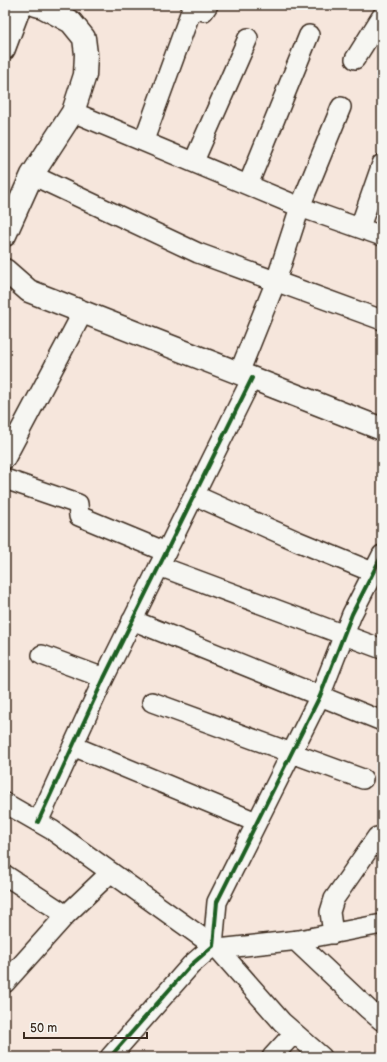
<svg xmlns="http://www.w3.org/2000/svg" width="387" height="1062" font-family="'Balsamiq Sans',sans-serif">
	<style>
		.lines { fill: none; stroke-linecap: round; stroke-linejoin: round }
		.minor-casing { stroke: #3b2a1e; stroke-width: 22 }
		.tertiary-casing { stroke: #3b2a1e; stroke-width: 25 }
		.minor { stroke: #f6f6f2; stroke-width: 19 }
		.tertiary { stroke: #f6f6f2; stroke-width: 22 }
		.cycleway-casing { stroke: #f6f6f2; stroke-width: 6 }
		.cycleway { stroke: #1b5e20; stroke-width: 4 }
	</style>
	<rect width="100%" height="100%" fill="#f6e6dc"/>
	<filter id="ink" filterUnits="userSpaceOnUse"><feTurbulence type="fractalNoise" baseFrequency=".025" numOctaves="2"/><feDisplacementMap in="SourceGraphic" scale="8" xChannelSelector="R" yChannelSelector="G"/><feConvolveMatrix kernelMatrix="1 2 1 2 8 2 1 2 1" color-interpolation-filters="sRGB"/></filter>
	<g filter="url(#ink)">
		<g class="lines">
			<defs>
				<path id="minor" d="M5,50l17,-45
					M355,59l27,-43
					M73,112l227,95 82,29
					M144,140l47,-129 3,-2 10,2 4,-6
					M194,161l54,-123
					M32,175l166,78 184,67
					M248,185l61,-150
					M360,227l22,-63
					M239,373l37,-92 24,-74 41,-100
					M5,459l78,-147
					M5,479l73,25 1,12 87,36
					M194,495l103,46 85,35
					M159,566l223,83
					M132,620l250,101
					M42,655l62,23
					M152,702l211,77
					M73,746l183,76
					M5,803l47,27 166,119 81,-9 83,-16
					M38,822l66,-144 148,-300
					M5,875l61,40
					M333,934l-3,-22 4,-13 43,-62
					M296,941l72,68 14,12
					M218,949l64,73 40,35
					M5,983l61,-68 45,-43
					M110,1057l81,-92 22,-19 4,-44 103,-206 32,-82 30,-59
					M272,1057l22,-24"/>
				<path id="tertiary" d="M5,235l27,-60 41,-63 12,-37 1,-21 -2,-16 -13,-16 -28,-15 -7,-2
					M5,270l24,21 353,138"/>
			</defs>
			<use href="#minor" class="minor-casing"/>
			<use href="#tertiary" class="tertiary-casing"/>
			<use href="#minor" class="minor"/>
			<use href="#tertiary" class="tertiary"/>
			<defs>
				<path id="cycleway" d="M38,822l66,-144 148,-300
					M110,1057l81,-92 22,-19 4,-44 103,-206 32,-82 30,-59"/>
			</defs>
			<use href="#cycleway" class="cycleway-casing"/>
			<use href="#cycleway" class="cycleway"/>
		</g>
	</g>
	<rect width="387" height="1062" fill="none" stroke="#f6f6f2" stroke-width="20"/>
	<rect x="10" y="10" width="367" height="1042" fill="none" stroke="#3b2a1e" stroke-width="1.5" filter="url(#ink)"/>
	<path d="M24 1032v6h123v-6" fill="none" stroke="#3b2a1e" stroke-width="2"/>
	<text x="30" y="1032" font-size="12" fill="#3b2a1e" stroke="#f6f6f2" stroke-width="3" paint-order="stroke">50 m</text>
</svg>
